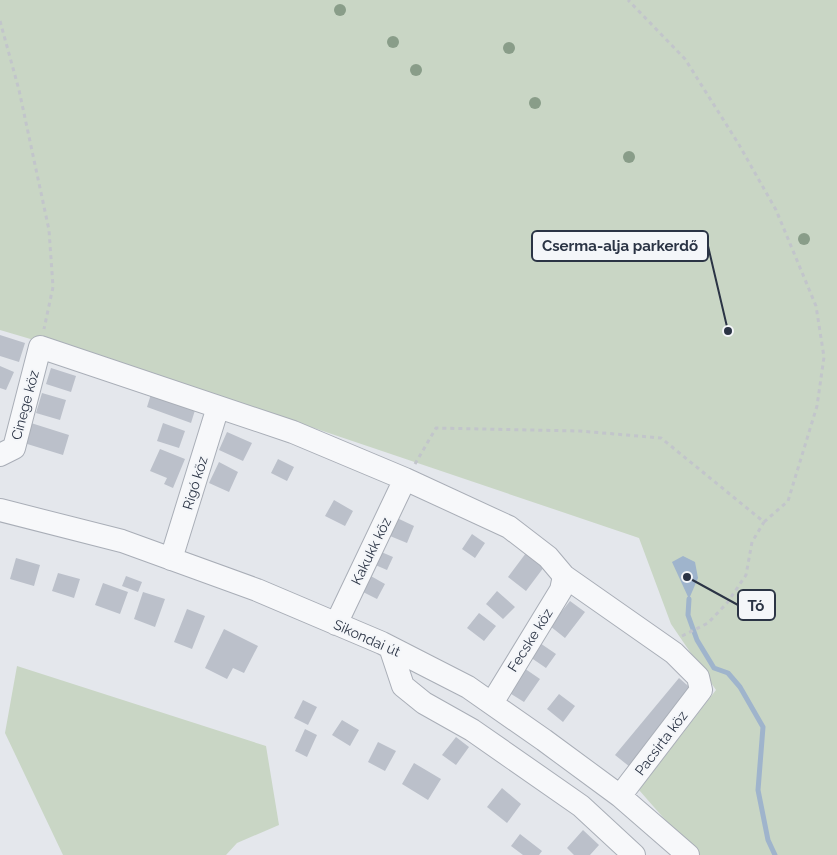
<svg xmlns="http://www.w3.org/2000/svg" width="837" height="855" font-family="Raleway,sans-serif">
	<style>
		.green { fill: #c9d6c5 }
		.water { fill: #9fb4cc }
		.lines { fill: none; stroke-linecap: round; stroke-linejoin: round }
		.stream { stroke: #9fb4cc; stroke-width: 5 }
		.building { fill: #bbc0ca }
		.minor-casing { stroke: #a9aeb7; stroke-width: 24 }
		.path { stroke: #c2c5cb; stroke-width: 3; stroke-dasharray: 4 4; stroke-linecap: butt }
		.minor { stroke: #f7f8fa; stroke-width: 22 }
		.tree { fill: #899d89 }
		.labels { text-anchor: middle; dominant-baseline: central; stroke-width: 4; stroke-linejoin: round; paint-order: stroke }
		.street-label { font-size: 14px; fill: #2b3445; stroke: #f4f6f9 }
		.leader { fill: none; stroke: #2b3445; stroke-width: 2 }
		.callout-dot { fill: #2b3445; stroke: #f4f6f9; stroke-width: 2 }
		.callout { fill: #f4f6f9; stroke: #2b3445; stroke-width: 2 }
		.callout-label { font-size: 15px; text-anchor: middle; font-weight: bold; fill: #2b3445 }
	</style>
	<rect width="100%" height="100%" fill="#e4e7ec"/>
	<path class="green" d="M0,0h837v855h-141l-57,-65 77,-100 -45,-66 -32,-86 -449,-152 -190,-56z
		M17,666l249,80 13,79 -42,18 -11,12h-163l-58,-122z"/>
	<path class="water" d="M683,556l12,6 3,16 -9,21 -17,-37z"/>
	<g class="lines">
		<path class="stream" d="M689,599l-1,16 9,25 17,28 14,5 12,14 23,40 -5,63 10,50 7,15"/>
	</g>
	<path class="building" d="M0,335l25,8 -6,19 -19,-6z
		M0,366l14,6 -8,18 -6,-2z
		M51,368l25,8 -5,16 -25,-8z
		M152,391l44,16 -5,16 -44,-16z
		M42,393l24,7 -6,20 -24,-7z
		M31,423l38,12 -6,20 -39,-12z
		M163,423l22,8 -6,17 -22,-7z
		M227,432l25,11 -9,18 -24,-11z
		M160,449l25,10 -12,29 -9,-4 3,-6 -17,-7z
		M278,459l16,8 -7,14 -16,-8z
		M219,462l19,10 -9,20 -20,-9z
		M334,500l19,11 -8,15 -20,-10z
		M397,518l17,8 -7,17 -17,-7z
		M472,534l13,9 -10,15 -13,-9z
		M379,551l14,6 -6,13 -14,-6z
		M526,553l18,14 -18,24 -18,-14z
		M16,558l24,7 -6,21 -24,-7z
		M58,573l22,6 -6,19 -22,-7z
		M369,575l16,9 -8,15 -16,-8z
		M126,576l16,6 -4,10 -16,-6z
		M103,583l25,9 -8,22 -25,-9z
		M497,591l18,16 -12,12 -17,-15z
		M143,592l22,7 -10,28 -21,-8z
		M570,601l15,11 -20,26 -15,-12z
		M187,609l18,7 -13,33 -18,-7z
		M479,613l17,13 -12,15 -17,-13z
		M224,629l34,17 -14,27 -11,-5 -6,11 -22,-11z
		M537,641l19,13 -10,14 -19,-13z
		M521,666l19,13 -16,23 -19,-12z
		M679,678l15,13 -64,76 -15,-12z
		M559,694l16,12 -12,16 -16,-13z
		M303,700l14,7 -9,18 -14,-7z
		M342,720l17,10 -9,16 -18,-11z
		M305,729l12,6 -10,22 -12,-6z
		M456,737l13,10 -13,18 -14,-10z
		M378,742l18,9 -11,20 -17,-9z
		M414,763l27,16 -13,21 -26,-16z
		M502,788l19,16 -14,19 -20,-16z
		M583,830l16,15 -9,10h-16l-7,-7z
		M520,834l22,17 -3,4h-16l-12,-9z"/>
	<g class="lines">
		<defs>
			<path id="minor" d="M0,455l14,-7 26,-101 253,85 112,47 104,48 39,30 16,19 110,77 24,24 3,13 -81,106
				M0,510l122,31 135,49 125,53 86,44 76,53 76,56 68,59
				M171,559l47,-152
				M336,624l69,-145
				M390,647l13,39 21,17 48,27 109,76 53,49
				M492,703l69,-113 3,-14"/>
		</defs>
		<use href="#minor" class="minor-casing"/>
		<path class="path" d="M0,21l19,69 30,140 4,57 -9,42
			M415,464l21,-36 144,3 81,7 103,84 24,-21 29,-95 7,-49 -8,-51 -40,-96 -38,-67 -53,-84 -57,-59
			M682,636l26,-13 19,-20 19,-28 6,-33 12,-20"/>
		<use href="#minor" class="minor"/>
	</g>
	<g class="tree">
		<circle cx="340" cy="10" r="6"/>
		<circle cx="393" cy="42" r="6"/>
		<circle cx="509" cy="48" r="6"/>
		<circle cx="416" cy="70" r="6"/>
		<circle cx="535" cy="103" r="6"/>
		<circle cx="629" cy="157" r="6"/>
		<circle cx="804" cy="239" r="6"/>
	</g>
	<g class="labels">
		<g class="street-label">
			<text transform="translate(25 405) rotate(-75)">Cinege köz</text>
			<text transform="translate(195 483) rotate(-73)">Rigó köz</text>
			<text transform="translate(371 551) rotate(-64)">Kakukk köz</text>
			<text transform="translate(367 638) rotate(24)">Sikondai út</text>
			<text transform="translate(530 640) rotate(-58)">Fecske köz</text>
			<text transform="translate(661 743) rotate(-53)">Pacsirta köz</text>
		</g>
	</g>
	<path class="leader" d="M728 331L708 246M687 577L738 605"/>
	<g class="callout-dot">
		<circle cx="728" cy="331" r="5"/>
		<circle cx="687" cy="577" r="5"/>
	</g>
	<g class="callout">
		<rect x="532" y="231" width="176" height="30" rx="5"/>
		<rect x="738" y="590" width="37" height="30" rx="5"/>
	</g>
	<g class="callout-label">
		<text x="620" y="251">Cserma-alja parkerdő</text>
		<text x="756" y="611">Tó</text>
	</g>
</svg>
